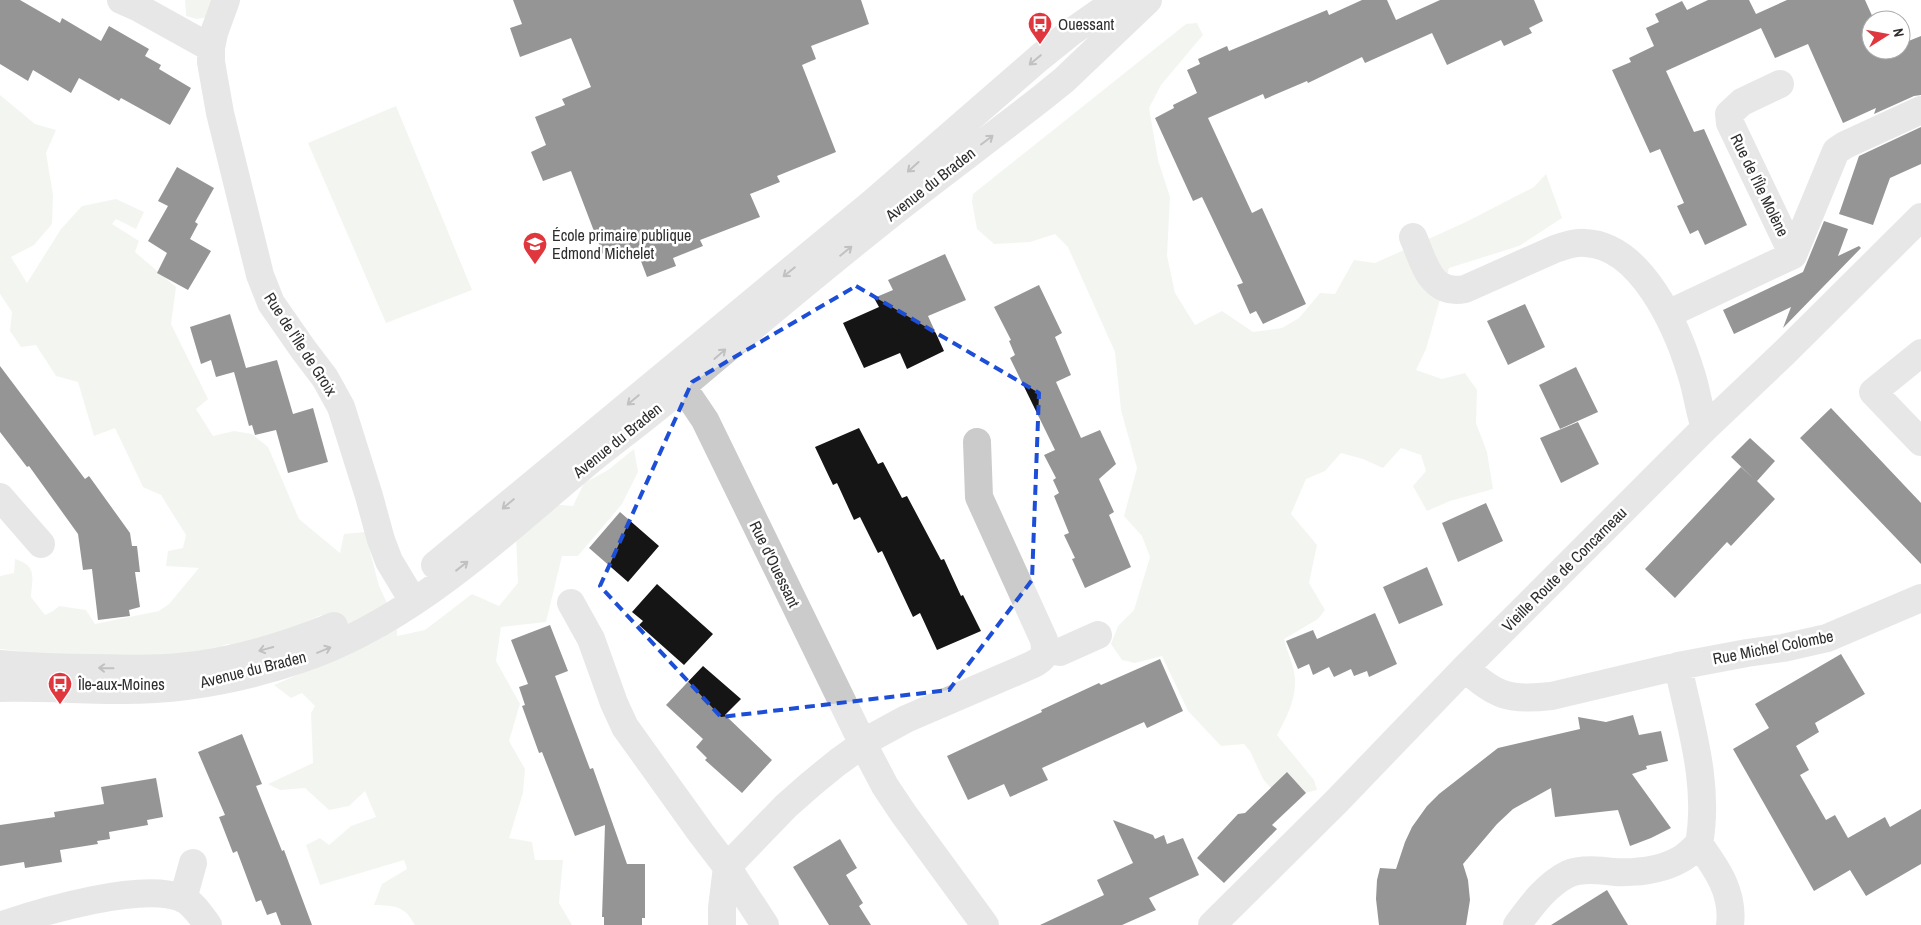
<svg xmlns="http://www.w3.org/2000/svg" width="1921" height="925" font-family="'Archivo Narrow',sans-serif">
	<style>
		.green { fill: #e4ebdd }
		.building { fill: #151515 }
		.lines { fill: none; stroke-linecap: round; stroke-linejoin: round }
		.minor { stroke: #cbcbcb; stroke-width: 28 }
		.oneway { stroke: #757575 }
		.marked { fill: none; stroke: #1d4ed8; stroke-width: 4; stroke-dasharray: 10 6; stroke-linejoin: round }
		.labels { text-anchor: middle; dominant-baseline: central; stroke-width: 5; stroke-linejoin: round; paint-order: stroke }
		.poi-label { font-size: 16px; fill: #2e2e2e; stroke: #fff; text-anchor: start }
		.street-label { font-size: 16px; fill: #2e2e2e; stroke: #fff }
	</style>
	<rect width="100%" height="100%" fill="#fff"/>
	<path class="green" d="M185,0h31l-8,17 -11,2 -11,-3z
		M1197,23l6,12 -42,50 -12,23 9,52 12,37 -3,59 8,37 20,32 27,-14 31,21 29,-4 17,-10 21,-25 15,1 19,-34 21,3 91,-41 68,-35 12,-13 16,44 -43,28 -70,22 -23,81 -10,21 26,9 23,-6 12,17 -1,33 11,29 6,37 -43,12 -23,10 -14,-25 13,-15 -5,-16 -20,-7 -18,20 -20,-9 -22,-6 -16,18 -19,8 -15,35 26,31 -8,38 16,27 -7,9 -34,20c3,13 11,28 11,41 1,20 -9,39 -18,55l37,45 3,10 -37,9 -17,-20 -13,-28 -6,-7 -23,2 -33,-35 -26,-55 -27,7 -13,-3 -11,-16 7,-18 16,-16 16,-53 -8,-21 -18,-20 13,-48 -16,-58 -6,-58 -47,-105 -13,-13 -25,8 -36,2 -17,-15 -5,-27 1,-8 213,-170z
		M0,95l35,29 21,6 -10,23 7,42 -1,29 -18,21 -23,12 16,26 34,-54 21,-23 34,-7 28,13 -8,17 -20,-10 -4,5 27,17 -4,11 41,35 -5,37 37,75 -12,10 17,27 21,-5 18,3 16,13 31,72 41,34 4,-19 21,-2 14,54 18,38v12l28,-6 47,-36 27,12 19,-23 -2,-47 35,-32 22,2 11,-23 24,-13 26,-21 4,23 -16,32 -44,52h-16l-16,66 -45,5 -5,34 24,43 -11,37 16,28 -2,24 -14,45 23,4 3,18h28l-4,43 13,22h-157c-11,-20 -20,-19 -41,-20l8,-21 25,-15 -3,-9 -84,25 -14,-40 14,-7 9,7 22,-19 25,-9 -11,-26 -16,15 -20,4 -24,-22 -25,2 -12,-6 45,-21 -2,-50 4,-7 -13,-13 -11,5 -17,-13 49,-21 5,-44 -7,-5 -67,32 -27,-3 -30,13 -137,6 -42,-12 -18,-2v-73l14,-3 1,-14c23,7 17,19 16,38l14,18 8,-4 6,-5 27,4 9,14 64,-13 10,-7 30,-36 -33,-2 2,-15 15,-3 3,-13 -25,-40 -18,-8 -28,-59 -21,8 -16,-54 -22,-6 -20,-31 -15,2 -11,-16 2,-19 -12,-18z
		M396,106l76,184 -86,33 -78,-180z"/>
	<path class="building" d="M0,0h20l40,23 2,-5 39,23 8,-15 40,23 -4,7 16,9 -2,4 32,19 -21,37 -49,-27 -2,3 -40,-23 -8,15 -38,-23 -5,11 -28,-17z
		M513,0h348l8,24 -58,22 5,13 -14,6 34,87 -59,24 3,6 -30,12 10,23 -60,23 3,6 -30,12 3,8 -29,11 -11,-29 -31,12 -34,-89 -28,10 -12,-29 15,-7 -11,-28 30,-12 -3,-6 29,-12 -20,-49 -51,19 -10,-29 12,-4z
		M1362,0h25l9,20 44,-20h94l9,21 -14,7 3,5 -28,13 -3,-6 -54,25 -15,-32 -67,30 -3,-6 -54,26 -1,-2 -42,18 -2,-5 -55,24 44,95 10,-5 44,96 -43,20 -7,-13 -6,3 -13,-29 6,-2 -41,-86 -9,4 -38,-83 19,-10 -1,-3 24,-12 -10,-23 13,-6 -2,-5 29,-13 2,5 98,-41 2,5z
		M1708,0h41l7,14 31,-14h78l9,20h-3v30h30v-6l20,-8v59l-7,1 -40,18 2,-6 -33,15 -35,-79 -33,14 -14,-30 -95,43 28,61 10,-3 43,96 -42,20 -7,-15 -8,4 -13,-28 7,-3 -24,-54 -10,4 -38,-83 19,-8 -2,-4 25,-12 -8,-18 13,-6 -4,-8 27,-13 5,9z
		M1921,127v37l-31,14 -17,47 -34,-11 20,-58z
		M177,167l37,21 -19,34 3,2 -8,15 21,12 -23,39 -31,-17 10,-20 -19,-12 20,-35 -10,-5z
		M1824,221l24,8 -10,27 21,-10 2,2 -78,80 8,-21 -57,27 -11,-24 80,-38z
		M945,254l21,46 -38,16 16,35 -37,18 -7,-16 -36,15 -21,-45 36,-16 -5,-9 19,-8 -5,-10z
		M1039,285l23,48 -7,4 16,38 -15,7 25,56 19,-8 16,34 -17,15 15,33 -5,3 22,52 -46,21 -13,-29 3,-1 -11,-23 5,-2 -15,-37 5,-3 -6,-13 3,-2 -12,-23 11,-5 -45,-92 5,-3 -6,-14 2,-1 -17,-33z
		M1525,304l20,43 -37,18 -21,-44z
		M230,314l16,54 31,-8 16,54 20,-6 15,54 -40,11 -12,-43 -21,5 -3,-10 -3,1 -15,-54 -18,5 -5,-17 -10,4 -11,-37z
		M0,366l85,113 4,-3 41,57 2,13h5l3,26h-5l5,35 -11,3 1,6 -32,4 -6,-51 -9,1 -5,-36 -49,-68 -2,1 -27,-35z
		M1576,367l22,45 -38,17 -21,-44z
		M1831,408l90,95v61l-121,-126z
		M1578,422l21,42 -38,19 -21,-45z
		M859,428l19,36 5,-2 19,36 5,-2 34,64 3,-1 17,37 2,-1 18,36 -44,19 -17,-37 -7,4 -31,-66 -4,2 -18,-36 -6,3 -17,-37 -4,2 -18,-38z
		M1750,438l25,23 -18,20 18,18 -44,47 -4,-4 -52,56 -30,-29 96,-102 13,12 -23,-22z
		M1486,503l17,38 -45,21 -16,-39z
		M620,512l39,34 -31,36 -39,-34z
		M1427,567l16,38 -44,19 -16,-37z
		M657,584l56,50 -29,31 -45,-40 4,-4 -11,-9z
		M1375,613l22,51 -28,13 -2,-6 -13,5 -3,-7 -17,8 -5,-10 -16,8 -4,-11 -11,5 -12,-28 27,-11 4,9z
		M550,625l18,46 -13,5 35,93 3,-1 34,96h18v54h-3v7h-38v-8h-2l3,-92 -30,11 -33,-84 -3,1 -17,-47 3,-1 -6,-18 9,-3 -17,-44z
		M1841,654l24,40 -50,29 4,9 -23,14 13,24 -9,5 26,45 9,-5 13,23 37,-21 5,10 31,-18v55l-55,32 -16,-26 -36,21 -81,-142 36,-21 -14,-24z
		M1160,659l23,52 -36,17 -3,-6 -102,46 6,12 -38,17 -6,-13 -36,16 -21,-44 95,-44 -1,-2 58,-27 2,2z
		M703,666l38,33 -16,16 47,45 -30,33 -37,-33 2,-2 -11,-11 7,-8 -37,-34z
		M1633,715l6,20 22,-4 7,30 -22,5 1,3 -15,5 39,54 -20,10 -21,8 -12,-36 -63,7 -4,-29 -38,21 -16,15 -34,40 5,16 2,20 -4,25h-87l-3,-26 1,-19 3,-12 16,1 9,-27 7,-15 15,-21 12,-12 59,-46 82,-19 -2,-12 28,5z
		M242,734l20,50 -6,2 26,65 2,-1 28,75h-31l-5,-13 -9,3 -6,-15 -5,2 -19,-51 -4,2 -14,-36 6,-2 -27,-63z
		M1287,772l19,21 -34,32 5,4 -53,54 -27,-25 41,-44 7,-1z
		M156,778l7,39 -16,3 1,5 -39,7 1,7 -13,2 1,3 -38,6 2,12 -37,6 -1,-6 -24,4v-41l55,-8 -1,-5 50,-8 -3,-17z
		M1113,820l40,15 2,4 9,-4 3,9 16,-6 16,37 -50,23 7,12 -34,15h-82l64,-30 -7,-15 36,-17z
		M840,839l17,29 -11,7 17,28 -4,3 12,19h-42l-36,-58z
		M1607,890l21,35h-77z"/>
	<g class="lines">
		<path class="minor" d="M121,0l18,8 72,40
			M226,0l-12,33 -3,15v14l9,51 40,162 11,28 32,46 22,29 16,29 28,89 12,44 8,21 24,40
			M1780,84l-38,18 -13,12 1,9 63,132
			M1413,237c11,25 17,59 52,52l90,-40c9,-3 19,-7 30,-6 56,2 92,84 106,130 6,18 8,37 14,55
			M1668,314l125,-59 43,-104 9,-6 76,-35
			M1921,353l-48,39 48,50
			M672,371l33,49 158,324 22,42 18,27 82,112
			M0,497l41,47
			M435,565l436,-361 168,-146 31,-25 47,-33
			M571,603l20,36 23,64 11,24 76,106 26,34 38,58
			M1046,650l14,2 38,-17
			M0,664c33,3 66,4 99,4 27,1 54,2 80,-1 53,-5 106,-21 155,-41
			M1678,666c12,58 32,118 21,178 18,25 35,49 31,81
			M1465,668c30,28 45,33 86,28l127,-30 69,-13 36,-5 44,-10 94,-40
			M0,688c41,-1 83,2 124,2 60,0 121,-12 177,-31 115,-39 204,-129 296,-204 29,-23 59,-45 87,-70 73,-62 146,-123 221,-182 46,-36 92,-70 138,-106l21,-17 84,-80
			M183,899l10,-36
			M2,925c42,-14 139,-43 180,-27 11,5 19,18 26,27
			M722,925v-17l5,-41 59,-61 25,-22 27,-22 35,-25 33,-18 121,-52c15,-7 20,-9 17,-27l-65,-143 -2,-55
			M1212,925l125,-124 128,-133 240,-240 78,-74 138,-137
			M1517,925c14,-19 29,-40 51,-51 13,-6 32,-4 46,-2 23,1 48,-2 67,-13 7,-4 12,-10 18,-15"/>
	</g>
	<defs><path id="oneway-shaft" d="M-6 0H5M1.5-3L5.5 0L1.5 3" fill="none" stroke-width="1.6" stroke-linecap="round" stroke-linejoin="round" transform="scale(1.25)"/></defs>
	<g class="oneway">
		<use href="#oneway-shaft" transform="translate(1035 60) rotate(140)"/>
		<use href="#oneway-shaft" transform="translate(987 140) rotate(-37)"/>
		<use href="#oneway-shaft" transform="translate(913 167) rotate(138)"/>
		<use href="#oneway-shaft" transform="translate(846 251) rotate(-39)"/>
		<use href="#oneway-shaft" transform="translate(789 272) rotate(141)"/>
		<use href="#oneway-shaft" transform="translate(720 354) rotate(-41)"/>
		<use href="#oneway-shaft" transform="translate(633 400) rotate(140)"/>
		<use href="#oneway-shaft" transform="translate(508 504) rotate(140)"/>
		<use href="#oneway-shaft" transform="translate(462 566) rotate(-38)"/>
		<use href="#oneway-shaft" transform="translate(266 649) rotate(165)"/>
		<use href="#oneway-shaft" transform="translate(324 650) rotate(-22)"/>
		<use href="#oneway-shaft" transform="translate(106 668) rotate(-179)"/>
	</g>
	<path d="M0 0H1921V925H0ZM856,286l183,107 -7,187 -83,110 -228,27 -121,-131 92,-204z" fill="#fff" fill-opacity=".55" fill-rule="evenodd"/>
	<path class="marked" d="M856,286l183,107 -7,187 -83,110 -228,27 -121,-131 92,-204z"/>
	<defs>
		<symbol id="bus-pin" viewBox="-11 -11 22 30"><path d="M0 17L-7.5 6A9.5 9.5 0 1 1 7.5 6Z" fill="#e0363d" stroke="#fff"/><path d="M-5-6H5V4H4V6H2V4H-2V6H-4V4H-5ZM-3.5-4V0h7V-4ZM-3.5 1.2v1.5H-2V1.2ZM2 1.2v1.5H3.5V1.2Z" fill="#fff"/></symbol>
		<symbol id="school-pin" viewBox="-11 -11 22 30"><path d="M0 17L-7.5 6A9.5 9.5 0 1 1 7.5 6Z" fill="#e0363d" stroke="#fff"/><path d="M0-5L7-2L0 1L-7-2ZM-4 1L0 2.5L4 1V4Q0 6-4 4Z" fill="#fff"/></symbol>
	</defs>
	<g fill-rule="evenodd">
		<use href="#bus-pin" x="1026" y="10" width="28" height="38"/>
		<use href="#school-pin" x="521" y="230" width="28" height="38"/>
		<use href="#bus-pin" x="46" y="670" width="28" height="38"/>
	</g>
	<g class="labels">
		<g class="poi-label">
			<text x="1058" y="24">Ouessant</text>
			<text x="552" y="235">École primaire publique<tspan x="552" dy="18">Edmond Michelet</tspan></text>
			<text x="78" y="684">Île-aux-Moines</text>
		</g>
		<g class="street-label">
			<text transform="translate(930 184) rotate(-38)">Avenue du Braden</text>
			<text transform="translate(1760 185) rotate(64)">Rue de l'Île Molène</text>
			<text transform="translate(301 344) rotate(57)">Rue de l'Île de Groix</text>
			<text transform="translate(617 440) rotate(-39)">Avenue du Braden</text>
			<text transform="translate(775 564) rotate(64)">Rue d'Ouessant</text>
			<text transform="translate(1564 569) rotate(-45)">Vieille Route de Concarneau</text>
			<text transform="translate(1773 647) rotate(-11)">Rue Michel Colombe</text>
			<text transform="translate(253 669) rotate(-14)">Avenue du Braden</text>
		</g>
	</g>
	<g transform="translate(1886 35) rotate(79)"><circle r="24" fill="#ffffff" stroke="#ababab"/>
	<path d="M0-4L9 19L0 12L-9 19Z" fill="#e0363d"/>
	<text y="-8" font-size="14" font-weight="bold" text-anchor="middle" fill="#2e2e2e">N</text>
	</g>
</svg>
